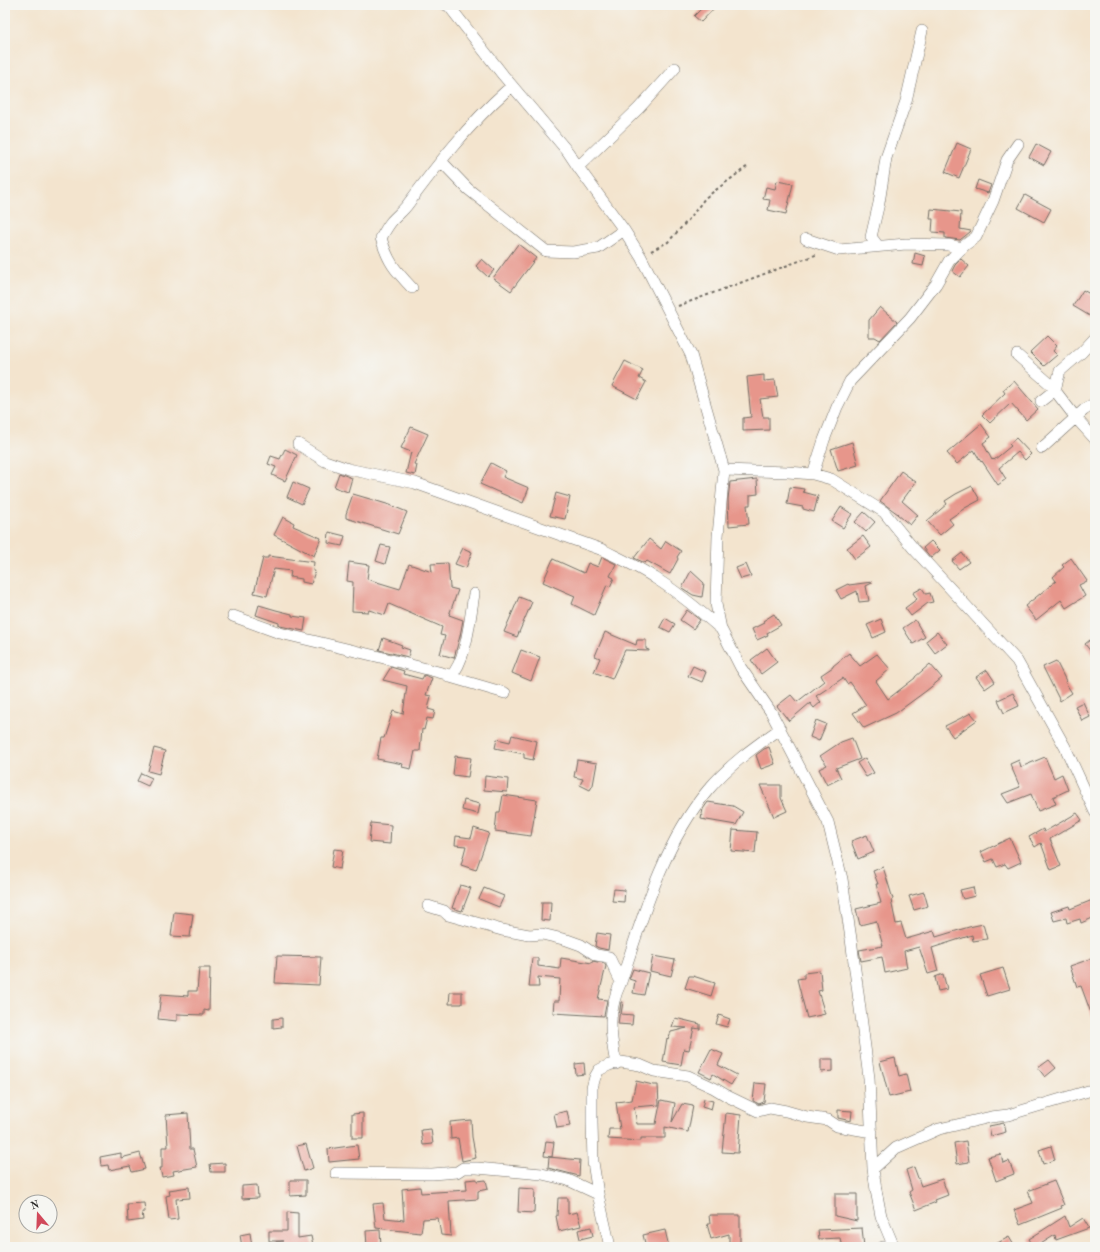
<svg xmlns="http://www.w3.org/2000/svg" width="1100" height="1252" font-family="'Old Standard TT',serif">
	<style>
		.building { fill: #e7968b }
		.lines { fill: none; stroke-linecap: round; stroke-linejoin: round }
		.minor-casing { stroke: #716c64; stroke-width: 12 }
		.path { stroke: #716c64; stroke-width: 2; stroke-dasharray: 3 3; stroke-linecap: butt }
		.minor { stroke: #fff; stroke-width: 11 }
	</style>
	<rect width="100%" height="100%" fill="#f6f6f2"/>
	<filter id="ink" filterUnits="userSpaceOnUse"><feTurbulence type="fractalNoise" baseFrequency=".025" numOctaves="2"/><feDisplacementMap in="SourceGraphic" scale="8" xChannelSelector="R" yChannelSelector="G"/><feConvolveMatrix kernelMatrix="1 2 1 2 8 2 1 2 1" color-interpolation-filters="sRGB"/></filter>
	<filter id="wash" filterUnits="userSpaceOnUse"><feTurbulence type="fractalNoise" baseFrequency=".012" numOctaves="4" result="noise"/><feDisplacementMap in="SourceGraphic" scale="16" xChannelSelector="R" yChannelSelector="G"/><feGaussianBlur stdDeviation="0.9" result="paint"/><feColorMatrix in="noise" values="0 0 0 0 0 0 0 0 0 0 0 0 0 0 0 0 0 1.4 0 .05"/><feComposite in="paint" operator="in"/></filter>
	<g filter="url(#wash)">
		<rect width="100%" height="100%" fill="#f3e4ce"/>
		<g id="blocks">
			<path class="building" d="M705,5h12l-16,17 -7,-6z
				M957,143l14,6 -12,29 -14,-6z
				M1036,144l15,8 -7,13 -15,-8z
				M978,180l13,5 -3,8 -13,-4z
				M777,181l16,3 -7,30 -18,-4 2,-10 -7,-1 3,-12 9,2z
				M1025,195l26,14 -7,13 -26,-14z
				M931,209l30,3 -1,17 11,2 -1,1 -10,8 -15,-2v-5l-13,-1 1,-13h-3z
				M518,244l18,14 -25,33 -18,-13z
				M915,253l10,3 -2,10 -10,-2z
				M482,259l12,11 -6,7 -12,-11z
				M961,259l8,7 -9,11 -8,-6 3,-6z
				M1083,290l12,7v22l-22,-13z
				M880,307l17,15 -17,18 -5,-3h-6v-17z
				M1047,336l10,10 -4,5 4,4 -13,11 -14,-14z
				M625,361l18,9 -4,8 7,4 -9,17 -25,-13z
				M764,375v6l11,-1 3,17 -18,2 3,18h6v13l-26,1v-13l8,-1 -4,-40z
				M1014,381l24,28 -12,11 -15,-17 -21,20 -8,-8 23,-22 -2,-3z
				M981,424l10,13 -8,6 9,17 1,-1 1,1 17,-14 -2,-2 7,-6 15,16 -6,6 -7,-8 -19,16 7,11 -8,6 -16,-24 -1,1 -7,-12 -17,14 -10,-11z
				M411,427l17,7 -14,30 3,1 -2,10 -9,-2 5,-21 -10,-4z
				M852,442l6,23 -20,6 -7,-22z
				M285,449l12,6 -12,26 -13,-6 4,-8 -8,-3 3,-8 9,3z
				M491,463l15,8 -3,6 26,11 -6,15 -43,-19z
				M901,471l15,11 -14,19 16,14 -8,10 -13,-11h1l-18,-13z
				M339,473l13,5 -4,14 -14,-5z
				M757,479l1,15 -8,1v10h-3l2,19 -20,2 -1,-27 2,-17z
				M293,482l16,7 -7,15 -15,-7z
				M972,486l8,14 -15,8 -16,11 4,5 -13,11 -13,-14 20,-17 -2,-3 11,-7z
				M790,487l14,2 -1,3 15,4 -4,16 -11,-3v-2l-16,-3z
				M556,493l14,4 -5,22 -15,-3z
				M353,494l37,11 17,7 -9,22 -52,-16v-4z
				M841,507l11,7 -9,14 -11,-7z
				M864,512l11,10 -9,10 -11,-10z
				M283,517l11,6 -1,3 28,12 -7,18 -40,-21z
				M329,532l16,4 -3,10 -14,-3z
				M863,536l8,11 -16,12 -8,-11z
				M649,539l12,10 5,-8 15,10 -4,6 1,2 -8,15 -23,-13 -2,2 -11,-5z
				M931,541l9,9 -9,8 -8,-10z
				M381,545l9,2 -5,17 -9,-3z
				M463,548l9,4 -6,16 -11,-4z
				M962,553l7,9 -10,7 -7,-8z
				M268,556l46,6 -1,9h2l-4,13 -9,-2v-3l-12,-2 1,-6 -17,-2 -7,27 -13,-3 9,-35h5z
				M602,557l14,7 -6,12 4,2 -4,9 -3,-2 -13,30 -22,-11 3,-8 -32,-14 10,-23 31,14 4,-10 10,4z
				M1071,558l16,23 -8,4 6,11 -19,12 -5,-8 -25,20 -11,-14 31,-25 -3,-4 11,-10 -2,-2z
				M349,562l20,3 -2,14 33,10 9,-25 23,8 -1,-8 17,-1 2,25 8,2 -9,25 14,5 -3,16 -6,22 -14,-4 5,-18 -5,-1 2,-8 -53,-23 -4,11 -16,-5 -1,2 -16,-1 1,-29 -6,-1z
				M746,564l5,12 -10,3 -5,-11z
				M691,571l13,12 -2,14 -9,-2 -11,-7z
				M872,582v1l-6,3 3,15 -10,1 -2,-11 -16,8 -5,-9 12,-6 1,1z
				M922,588l4,6 4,-1 3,9 -5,1 -17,13 -6,-8 12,-9 -4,-6z
				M519,597l13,5 -15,35 -13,-5z
				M259,605l17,5 16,4v2l14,2 -2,13 -24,-5 -1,-1v-2l-23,-8z
				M687,610l13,10 -7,9 -13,-9z
				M774,614l7,11 -14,8 1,2 -11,5 -5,-11 12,-6 -1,-2z
				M665,618l10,6 -5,8 -10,-5z
				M881,619l5,13 -13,6 -6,-13z
				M915,620l10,17 -12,7 -10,-16z
				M605,632l31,13 1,-5h9v9l3,1v1l-24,-1 -13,29 -18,-7 6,-14 -5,-2z
				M937,632l10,12 -12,9 -9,-12z
				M1095,636v21l-10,-13z
				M383,638l19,7 -1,2 9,3 -2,7 -29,-7z
				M767,648l10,14 -16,12 -10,-14z
				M521,650l19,7 -9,24 -19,-8z
				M849,653l11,13 17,-12 13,15 -14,12 12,18 27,-21v-1l15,-13 12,14 -16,13 -30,22 -32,15 -11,-15 13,-8 -16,-23 -3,2 -4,-6 -27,18 5,6 -7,6 -4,-5 -21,18 -12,-15 14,-11 6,7 27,-21 -3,-6 12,-8v-1z
				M1056,661l10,20 -1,1 7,11 -12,8 -17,-34z
				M693,666l13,6 -4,10 -14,-6z
				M391,667l13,4 -1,3 19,5 2,-4 8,3 -6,17 5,1 -3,13 7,2 -2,8 -6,-1 -3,12 -2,-1 -2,22h-5l-4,18 -9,-2 1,-3 -26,-5 4,-21h3l9,-27 10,3 4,-28 -24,-6z
				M987,670l8,12 -10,7 -9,-12z
				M1013,693l6,13 -15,7 -6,-13z
				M1083,702l7,15 -8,4 -7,-15z
				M971,713l6,7 -24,17 -8,-11z
				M816,720l10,4 -7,17 -9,-4z
				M512,735l25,6 -4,19 -9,-2v-4l-29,-6 2,-9 13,3z
				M852,738l8,21 -24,9 5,10 -14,7 -8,-16 8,-4 -7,-9 21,-14z
				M769,747l6,17 -14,5 -5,-14 8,-6z
				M154,748l11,3 -6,23 -11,-3z
				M455,756l16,2 -3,19 -15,-2z
				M1045,757l9,21 8,-4 6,16 -15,7 3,7 -18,7 -7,-17 -23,9 -6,-9 18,-7 -10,-23 9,-4 2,7z
				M865,758l9,15 -8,4 -9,-14z
				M577,760l20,3 -4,22 -3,5 -10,-5 3,-6 -9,-2z
				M141,773l11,5 -4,8 -11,-5z
				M485,776l23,3 -1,13 -23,-2z
				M760,785h21v13l6,13 -13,6z
				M503,795l34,5 -6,36 -36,-5 2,-19h3z
				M464,800l16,4 -2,10 -16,-4z
				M708,802l25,4 10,6 -7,13 -35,-6 2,-10z
				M1077,813l5,7 -32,19 11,27 -10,4 -10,-27 -6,4 -6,-10 14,-8 1,3z
				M371,823l20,2 -1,19 -21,-2z
				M474,828l15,5 -13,37 -15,-5 5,-19 -11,-1 1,-9 15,2z
				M733,830l24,2 -2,21 -24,-2z
				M867,835l7,17 -16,7 -7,-18z
				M1010,838l11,24 -13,6 -3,-4 -8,3 -4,-8 -7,3 -5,-10z
				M334,849l9,1 -3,19 -9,-2z
				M883,867l10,32 -2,1 5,24 5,-1 5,16 28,-8 2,6 33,-10 14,-3 4,15 -14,2 -1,-6 -40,13 6,23 -10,3 -9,-27 -15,4 3,17 -22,5 -3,-16 -21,4 -2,-11 24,-4 -7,-25 -16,4 -4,-16 25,-6 -5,-19h2l-5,-13z
				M460,885l11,3 -9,23 -10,-3z
				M973,887l2,9 -12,3 -3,-9z
				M484,888l20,8 -5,11 -20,-8z
				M614,889l11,1 -1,12 -12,-1z
				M924,892l4,14 -14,4 -5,-14z
				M1095,899v18l-14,6 -1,-4 -13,4 -1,-5 -12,3 -3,-9 18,-6 1,3z
				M542,902h9l-1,19 -9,-1z
				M174,912l19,2 -3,23 -19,-1z
				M597,933l13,2 -2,15 -9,-2 -4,-2z
				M277,956l44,1 -2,28 -44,-2z
				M653,956l22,4 -4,16 -21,-5z
				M532,958h6v8l22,3 1,-11 31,5v-2l12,2 2,3 -8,33 9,1 -3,16 -51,-3 1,-12h5l1,-22 -22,-2 1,10h-10z
				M1093,958l2,7 -1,56 -13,-35 -4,1 -7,-21z
				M199,968h11l-1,43 -5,-1v5l-27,-1v7l-19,-2 3,-25 27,2v-5h9z
				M1003,968l7,21 -23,7 -7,-21z
				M633,969l16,4 -5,22 -11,-2 2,-12 -6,-2z
				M820,971l2,19 -4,1 7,23 -18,4 -10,-39 7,-1v-5z
				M943,974l4,15 -9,2 -3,-14z
				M689,976h4l22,7 -4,13 -26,-8z
				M450,992h12v12h-13z
				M621,1002h2l-2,12 12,1 -1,10 -14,-1z
				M719,1015l11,4 -3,8 -11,-3z
				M282,1018v9l-9,1v-9z
				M675,1018l25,6v5l-6,-1 -5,22 -5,-1 -3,16 -18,-3 4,-24 1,1 3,-7 16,-4 -15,-1z
				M711,1049l12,5 -5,11 19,10 -6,10 -18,-11 -2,4 -12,-6z
				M895,1058l4,18 7,-2 4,18 -21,5 -9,-35z
				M821,1059h12v12l-12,1z
				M1049,1060l7,8 -11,9 -7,-9z
				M584,1063l1,11 -9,1 -1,-11z
				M636,1081l17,4h5l1,20 -25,2 3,17h19l5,-24 14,3 -3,19 10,-18 11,2 -5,26 -23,-5v11h-24v3l-33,-2 1,-10h11l-4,-27 16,-2z
				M755,1083l11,1 -2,18 -5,2 -6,-3z
				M704,1099l9,2 -2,9 -9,-3z
				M838,1110l14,1 -1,10 -13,-3z
				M567,1111l3,15 -13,2 -3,-14z
				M188,1113l2,36h3l4,18 -24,4 1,4 -12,2 -2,-9h2v-21h6l-2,-32z
				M363,1113v25h-11v-24z
				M726,1113l15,2 -3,38 -16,-1z
				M471,1120l1,17 4,21 -14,3 -4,-23 -7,1 -1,-17z
				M1004,1123l2,9 -15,4 -2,-10z
				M431,1129l2,15 -10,1 -2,-15z
				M546,1141l8,1 -2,15 -8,-1z
				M966,1141l3,21 -12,2 -3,-21z
				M306,1144l7,24 -9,3 -7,-25z
				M357,1145l2,14 -30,3 -1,-13z
				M1051,1146l4,14 -12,4 -4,-14z
				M121,1153v5l19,-5 5,16 -13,3 -2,-6 -21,4 -1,-5 -7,1 -1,-9z
				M1001,1154l2,9 6,-2 5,13 -18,7 -8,-24z
				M549,1157l31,3 -1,16 -31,-8z
				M225,1163v9h-14l-1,-8z
				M914,1167l7,19 21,-7 6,16 -13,5 1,2 -20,8 -7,-18 3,-2 -6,-20z
				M477,1179v2l9,-1 2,9 -10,2v8l-29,2 2,35 -10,-1 -3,-17 -15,1 -2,14 -45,-5 -3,-24 10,-1 2,15 19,2 -2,-31 18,-2 1,6 46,-3 -1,-10z
				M290,1180h16v15l-16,1z
				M1054,1181l10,24 -3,1 1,2 -42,17 -6,-15 19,-7 -5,-12z
				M257,1185l1,13 -16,1v-13z
				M189,1187l1,11 -14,1 2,20 -9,1 -3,-24 4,-1 -1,-5z
				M519,1188l16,1 -1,24 -16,-1z
				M835,1194h22v27l-22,-5z
				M558,1198h10v16l9,-2 4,14 -22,5 -3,-15h1z
				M144,1203l1,9h-3l1,8 -15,2 -1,-18z
				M287,1212l11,1v25l13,-2 2,10 -8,1h-29v-5l7,-1h-14v-10h18z
				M709,1215h31v32h-11v-13l-18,5 -4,-15h3z
				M1065,1216l4,11 14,-9 6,10 -33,12 -1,-5 -19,12h-2l-5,-8z
				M591,1227l2,9 -13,3 -2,-9z
				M862,1228l2,19h-22l-2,-9 -21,1 -1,-9z
				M380,1230l1,17h-14l-1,-16z
				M665,1230l4,17h-23l-3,-12z
				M250,1233l2,14h-10l-2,-12z
				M1009,1237l6,10h-25z"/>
		</g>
	</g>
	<g filter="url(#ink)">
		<use href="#blocks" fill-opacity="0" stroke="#716c64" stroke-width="1"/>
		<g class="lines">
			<defs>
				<path id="minor" d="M446,5l3,1 54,69 65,77 10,15 46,63 17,27 50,98 33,115 -6,66 -2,68 5,25 20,39 30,44 57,110 14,57 9,60 18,139 4,91 3,21 5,26 13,31
					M441,161l27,28 78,62 27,1 25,-4 26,-18
					M578,167l61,-59 36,-40
					M806,239l33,11 67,-6 42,1 14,3
					M878,246l-7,-9 8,-34 7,-45 20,-57 16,-70
					M412,288c-17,-18 -24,-26 -31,-50 3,-5 6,-11 10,-16 5,-6 12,-11 17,-18 29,-39 61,-80 98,-113
					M1017,355l33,29 26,34 19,21
					M1041,401l14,-11 5,-19 22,-19 13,-14
					M298,444l27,17 23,8 67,14 188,67c18,9 36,17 52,28 24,15 45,33 66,51
					M1042,448l42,-38 11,-7
					M724,470l64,2 25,2 18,5 53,33 29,36 104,113 48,86 30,65
					M813,474l11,-34 13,-33 13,-26 60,-63 26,-34 13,-23 16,-16 11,-8 17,-36 14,-41 11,-16
					M233,616l47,17 100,24 66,17 4,3 55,16
					M450,677c17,-16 20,-60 24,-83
					M428,906l16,5 4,4 54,15 27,5 13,-1 25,6 14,5 15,10 13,2 12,25
					M616,1064c-6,-31 -9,-53 5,-82 21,-64 43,-140 87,-192 21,-25 46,-43 72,-61
					M873,1169l23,-21 43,-19 52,-12 17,-2 87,-26
					M336,1173l96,1 25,-2 6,-4h14l65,6 26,6 30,14
					M610,1247l-12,-53 -5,-32 -1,-39v-35l3,-11 4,-7 10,-5 12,-3 19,3 14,6 34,5 26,12 15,9 29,14 12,-3 16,3 21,6 21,3 9,6 35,6
					M883,1247h2"/>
			</defs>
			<use href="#minor" class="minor-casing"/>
			<path class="path" d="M651,251l17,-9 22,-24 15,-20 43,-32
				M678,306l140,-52"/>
			<use href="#minor" class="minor"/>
		</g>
	</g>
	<rect width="1100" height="1252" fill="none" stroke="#f6f6f2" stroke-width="20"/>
	<g transform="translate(38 1214) rotate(341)"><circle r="19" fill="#f6f6f2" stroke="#a5a5a2"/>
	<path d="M0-3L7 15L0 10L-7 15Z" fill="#d1495b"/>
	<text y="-6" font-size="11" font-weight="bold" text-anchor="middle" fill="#2b2b2b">N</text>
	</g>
</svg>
